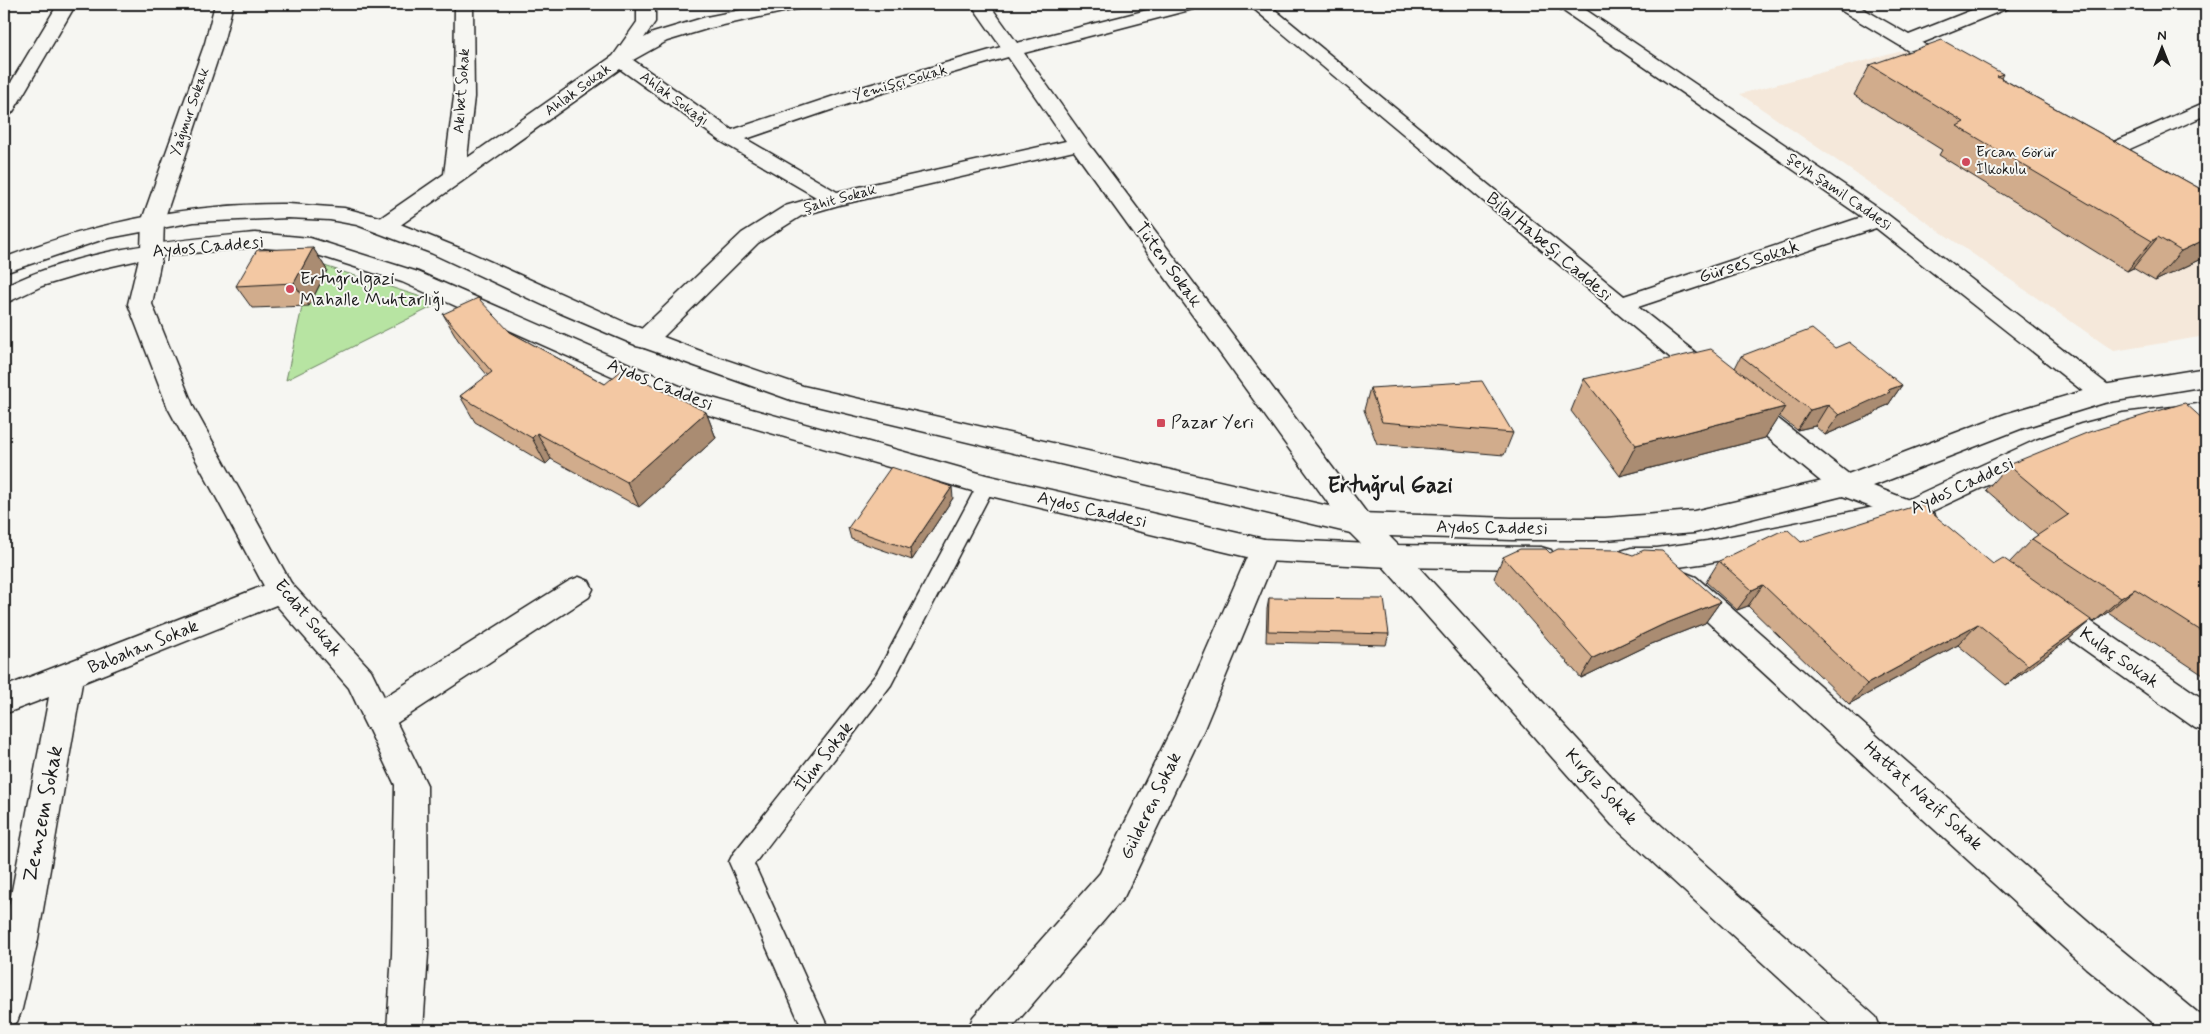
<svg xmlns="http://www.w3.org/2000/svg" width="2210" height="1034" font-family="Mynerve,sans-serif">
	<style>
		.built { fill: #f5e8da }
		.green { fill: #b7e4a2; stroke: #6a805f }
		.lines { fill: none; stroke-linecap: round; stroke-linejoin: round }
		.service-casing { stroke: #1c1c1c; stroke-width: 3 }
		.minor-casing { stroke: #1c1c1c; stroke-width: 3 }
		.tertiary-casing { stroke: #1c1c1c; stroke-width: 3 }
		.primary-casing { stroke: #1c1c1c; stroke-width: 3 }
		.service { fill: #f6f6f2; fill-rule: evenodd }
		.minor { fill: #f6f6f2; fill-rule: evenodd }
		.tertiary { fill: #f6f6f2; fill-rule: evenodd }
		.primary { fill: #f6f6f2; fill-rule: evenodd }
		.wall { fill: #d1ac8c; stroke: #1c1c1c }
		.shaded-wall { fill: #aa8c72; stroke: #1c1c1c }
		.building { fill: #f3c8a3; stroke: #1c1c1c }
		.poi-dot { fill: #d1495b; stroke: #f6f6f2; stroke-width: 2 }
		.labels { text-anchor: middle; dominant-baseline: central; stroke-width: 4; stroke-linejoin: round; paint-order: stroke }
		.far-street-label { font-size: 15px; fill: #1c1c1c; stroke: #f6f6f2 }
		.far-poi-label { font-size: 15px; fill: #1c1c1c; stroke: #f6f6f2; text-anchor: start }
		.street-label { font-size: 18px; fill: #1c1c1c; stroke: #f6f6f2 }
		.poi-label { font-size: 18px; fill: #1c1c1c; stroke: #f6f6f2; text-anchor: start }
		.near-street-label { font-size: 21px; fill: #1c1c1c; stroke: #f6f6f2 }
		.district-label { font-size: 22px; font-weight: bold; fill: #1c1c1c; stroke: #f6f6f2 }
	</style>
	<rect width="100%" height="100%" fill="#f6f6f2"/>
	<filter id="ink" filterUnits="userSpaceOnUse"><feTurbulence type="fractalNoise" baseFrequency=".02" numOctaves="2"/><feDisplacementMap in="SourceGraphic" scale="10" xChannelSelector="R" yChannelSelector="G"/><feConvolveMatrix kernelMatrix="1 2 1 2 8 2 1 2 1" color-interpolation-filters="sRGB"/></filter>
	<g filter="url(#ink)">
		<path class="built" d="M1906,50l300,180v106l-92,15 -374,-257z"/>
		<path class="green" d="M312,262l128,41 -154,77z"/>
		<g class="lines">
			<defs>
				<path id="service" d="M986,478l6,2 3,5 -104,200 -137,179 75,166h-26l-74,-168 4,-8 144,-181 103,-193z"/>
				<path id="minor" d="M58,4h18l-62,106 -3,4 -7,2v-22z
					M215,4h18l-10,39 -59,177 -3,5 -8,2 -8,-2 -3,-5 63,-177z
					M455,4h18l1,93 -7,61 146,-102 24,-34v-18h18v18l-11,16 9,-5 53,-16 65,-13h33l-3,4 -91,20 -43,13 -34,19 99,70 123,-41 146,-42 -30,-43h18l28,39 154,-39h29l-3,4 -173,45 62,87 283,376 32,32 235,255 240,214 5,13h-45l-224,-205 -231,-261 -32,-32 -275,-381 -235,54 -38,11 -43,27 -104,103 -9,2 -9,-2 -3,-6 3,-6 106,-101 43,-27 31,-9 -94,-55 -102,-73 -228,162 -8,2 -8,-2 -3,-5 3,-5 68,-47 10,-77zM1008,57l58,84 -229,51 -91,-53 123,-42z
					M1248,4h20l356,292 238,-79 -303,-209 -3,-4h21l310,210 225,174 4,6 -4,6 -9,3 -9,-3 -218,-172 -238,79 83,66 3,6 -3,6 -9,3 -9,-3z
					M1834,4h21l54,31 78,-31h24l-3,4 -86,35 34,20 3,4 -3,4 -7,2 -7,-2 -105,-63z
					M2206,102v13l-101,45 -7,2 -7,-2 -3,-4 3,-4z
					M1744,396l9,3 102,80 64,25 15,10 4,8 -4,8 -10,3 -10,-3 -15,-12 -64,-25 -100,-82 -4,-6 4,-6z
					M1264,539l10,3 4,8 -74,179 -80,168 -114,133h-42l5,-13 127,-144 74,-149 76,-174 4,-8z
					M1686,573l10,4 416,365 91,75 3,13h-44l-76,-62 -410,-375 -4,-8 4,-8z
					M579,577l10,4 4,8 -4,8 -200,131 -11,4 -11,-4 -5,-10 5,-10 202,-127z
					M281,579l10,4 4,8 -4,8 -209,84 -44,256 -16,70 -5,13 -13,5v-95l45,-235 -45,17v-27z
					M2050,597l10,3 146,101v31l-11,-4 -155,-110 -5,-9 5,-9z"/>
				<path id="tertiary" d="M153,213l8,2 3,5 -1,30 -11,54 42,104 97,175 80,87 56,115 1,169 -5,76h-36l5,-76 3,-169 -46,-97 -78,-89 -103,-191 -40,-104 13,-54 1,-30 3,-5z"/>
				<path id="primary" d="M288,204l56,4 46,12 79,32 155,70 79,30 100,34 556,127 153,5h93l89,-7 146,-34 165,-63 98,-29 103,-17v18l-102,17 -81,25 -168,65 -161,40 -89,7h-93l-153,-5 -568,-135 -158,-56 -73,-31 -129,-60 -74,-28 -27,-5 -42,-2 -94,4 -90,17 -100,34v-15c91,-36 186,-55 284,-54z
					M255,233l55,5 108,34 280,122 288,81 278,64 127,6 150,2 10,3 4,8 -4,8 -10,3 -150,-2 -127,-6 -278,-66 -305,-88 -279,-125 -94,-30 -53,-5 -103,10 -53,12 -57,17 -38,18v-17c78,-39 166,-46 251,-54z
					M2206,403v18l-83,10 -27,8 -42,15 -145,68 -202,41 -50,7h-26l-10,-3 -4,-8 4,-8 10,-3h26l50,-7 197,-40 132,-61 45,-16 42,-11z"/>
			</defs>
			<use href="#service" class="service-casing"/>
			<use href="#minor" class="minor-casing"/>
			<use href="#tertiary" class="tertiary-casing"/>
			<use href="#primary" class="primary-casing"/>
			<use href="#service" class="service"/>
			<use href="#minor" class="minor"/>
			<use href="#tertiary" class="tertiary"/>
			<use href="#primary" class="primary"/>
		</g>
		<path class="wall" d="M1870,65l133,9 -2,4 205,114v65l-51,24 -22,-13 -6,3 -188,-116 3,-5 -88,-55z
			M313,248l14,22 -18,36 -57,2 -16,-22z
			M443,314l67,18 95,52 101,28 10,26 -77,69 -88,-48 -5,5 -71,-42 -15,-26 28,-20 -30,-36z
			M1835,348l67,37 -14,20 -9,4 -3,4 -51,22 -10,-9 -18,4 -18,-14 -14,22 -145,38 -49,-65 13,-32 151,-11 6,-12z
			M1370,388l143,45 -9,22 -127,-11 -13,-34z
			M2206,422v255l-98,-65 -14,10 -3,-2 -23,20 -62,45 -48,-40 -109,59 -101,-98 -11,4 -31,-28 13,-21 82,-19 192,22 16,-1 23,-24 6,-4 -52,-45 22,-25z
			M953,498l-41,62 -61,-21 -3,-11z
			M1503,557l217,45 -15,21 -56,22 -68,33 -87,-100z
			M1269,598l120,36 -3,11 -120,-3 1,-33z"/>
		<path class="shaded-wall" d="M2158,237l-25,31 -6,3 25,-30z
			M2206,239v18l-51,24 26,-30z
			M313,248l14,22 -18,36 -15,-23z
			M1902,385l-14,20 -9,4 -3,4 -51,22 14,-20 49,-25z
			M1828,405l-13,21 -18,4 13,-20z
			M1785,407l-20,31 -145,38 16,-31z
			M706,412l10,26 -77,69 -12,-25z
			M537,433l14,26 -5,5 -14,-26z
			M952,487l1,11 -41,62 -2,-11z
			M1763,585l-15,21 -11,4 15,-20z
			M2135,589l-27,23 -14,10 27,-24z
			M1720,602l-15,21 -56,22 -68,33 12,-20 69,-33z
			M2091,620l-23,20 -62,45 22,-20z
			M1978,624l-20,21 -109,59 18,-20z"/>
		<path class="building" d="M1942,40l61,34 -6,2 209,116v47l-25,12 -23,-14 -6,4 -195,-115 7,-4 -94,-57z
			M313,248l-19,35 -58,3 21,-36z
			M478,298l32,34 95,52 17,-14 84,42 -79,70 -90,-49 -5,5 -72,-42 32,-24 -49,-58z
			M1812,329l23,19 14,-6 53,43 -14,5 2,2 -51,23 -11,-10 -18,5 -69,-54z
			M1711,349l74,58 -149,38 -52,-66z
			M1482,381l31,52 -131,-11 -12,-34z
			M2185,403l21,19v212l-71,-45 -14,9 -89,-59 36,-24 -60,-50 81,-33 92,-28z
			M891,467l61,20 -42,62 -62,-21z
			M1921,504l72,60 10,-6 88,62 -63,45 -50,-41 -111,60 -104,-99 -11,5 -33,-29 60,-29 9,-2 13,12z
			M1520,549h26l4,4 8,-4 60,1 15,5 11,-5 18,1 58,51 -58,23 -69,33 -90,-101z
			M1269,598l115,1 5,35 -121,-3z"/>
	</g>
	<g class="poi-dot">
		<circle cx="1966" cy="162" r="5"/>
		<circle cx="290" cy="289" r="5"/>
		<rect x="1156" y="418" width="10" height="10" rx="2.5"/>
	</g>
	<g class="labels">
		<g class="far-street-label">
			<text transform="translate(900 83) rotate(-16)">Yemişçi Sokak</text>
			<text transform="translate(578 90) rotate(-36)">Ahlak Sokak</text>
			<text transform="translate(462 91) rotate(-86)">Akıbet Sokak</text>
			<text transform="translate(674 99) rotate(36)">Ahlak Sokağı</text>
			<text transform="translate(190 112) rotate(-71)">Yağmur Sokak</text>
			<text transform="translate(1839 192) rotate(35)">Şeyh Şamil Caddesi</text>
			<text transform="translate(840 199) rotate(-15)">Şahit Sokak</text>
		</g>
		<g class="far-poi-label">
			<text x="1976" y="153">Ercan Görür<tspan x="1976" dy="17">İlkokulu</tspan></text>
		</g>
		<g class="street-label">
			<text transform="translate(208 247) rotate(-5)">Aydos Caddesi</text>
			<text transform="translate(1549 247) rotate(40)">Bilal Habeşi Caddesi</text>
			<text transform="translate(1749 262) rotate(-18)">Gürses Sokak</text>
			<text transform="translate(1168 265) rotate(54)">Tüten Sokak</text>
			<text transform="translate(660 385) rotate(22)">Aydos Caddesi</text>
			<text transform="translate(1962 486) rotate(-25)">Aydos Caddesi</text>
			<text transform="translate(1092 510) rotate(13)">Aydos Caddesi</text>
			<text transform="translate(1492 528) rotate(1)">Aydos Caddesi</text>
			<text transform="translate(308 618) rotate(50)">Ecdat Sokak</text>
			<text transform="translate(143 647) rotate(-22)">Babahan Sokak</text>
			<text transform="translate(2119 658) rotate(35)">Kulaç Sokak</text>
			<text transform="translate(824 757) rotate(-52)">İlim Sokak</text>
			<text transform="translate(1601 787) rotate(47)">Kırgız Sokak</text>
			<text transform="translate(1923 796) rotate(42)">Hattat Nazif Sokak</text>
			<text transform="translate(1151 806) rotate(-64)">Gülderen Sokak</text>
		</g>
		<g class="poi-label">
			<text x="300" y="279">Ertuğrulgazi<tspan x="300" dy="21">Mahalle Muhtarlığı</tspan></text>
			<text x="1171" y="423">Pazar Yeri</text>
		</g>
		<g class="near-street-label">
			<text transform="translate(43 814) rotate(-79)">Zemzem Sokak</text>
		</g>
		<g class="district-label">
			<text x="1390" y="486">Ertuğrul Gazi</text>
		</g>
	</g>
	<rect width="2210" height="1034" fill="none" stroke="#f6f6f2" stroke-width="20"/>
	<rect x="10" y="10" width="2190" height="1014" fill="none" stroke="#1c1c1c" stroke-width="2" filter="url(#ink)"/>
	<g transform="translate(2162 48)" stroke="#f6f6f2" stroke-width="4" paint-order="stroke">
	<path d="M0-4L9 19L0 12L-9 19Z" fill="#1c1c1c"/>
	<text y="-8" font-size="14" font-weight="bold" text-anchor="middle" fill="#1c1c1c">N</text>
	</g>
</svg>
